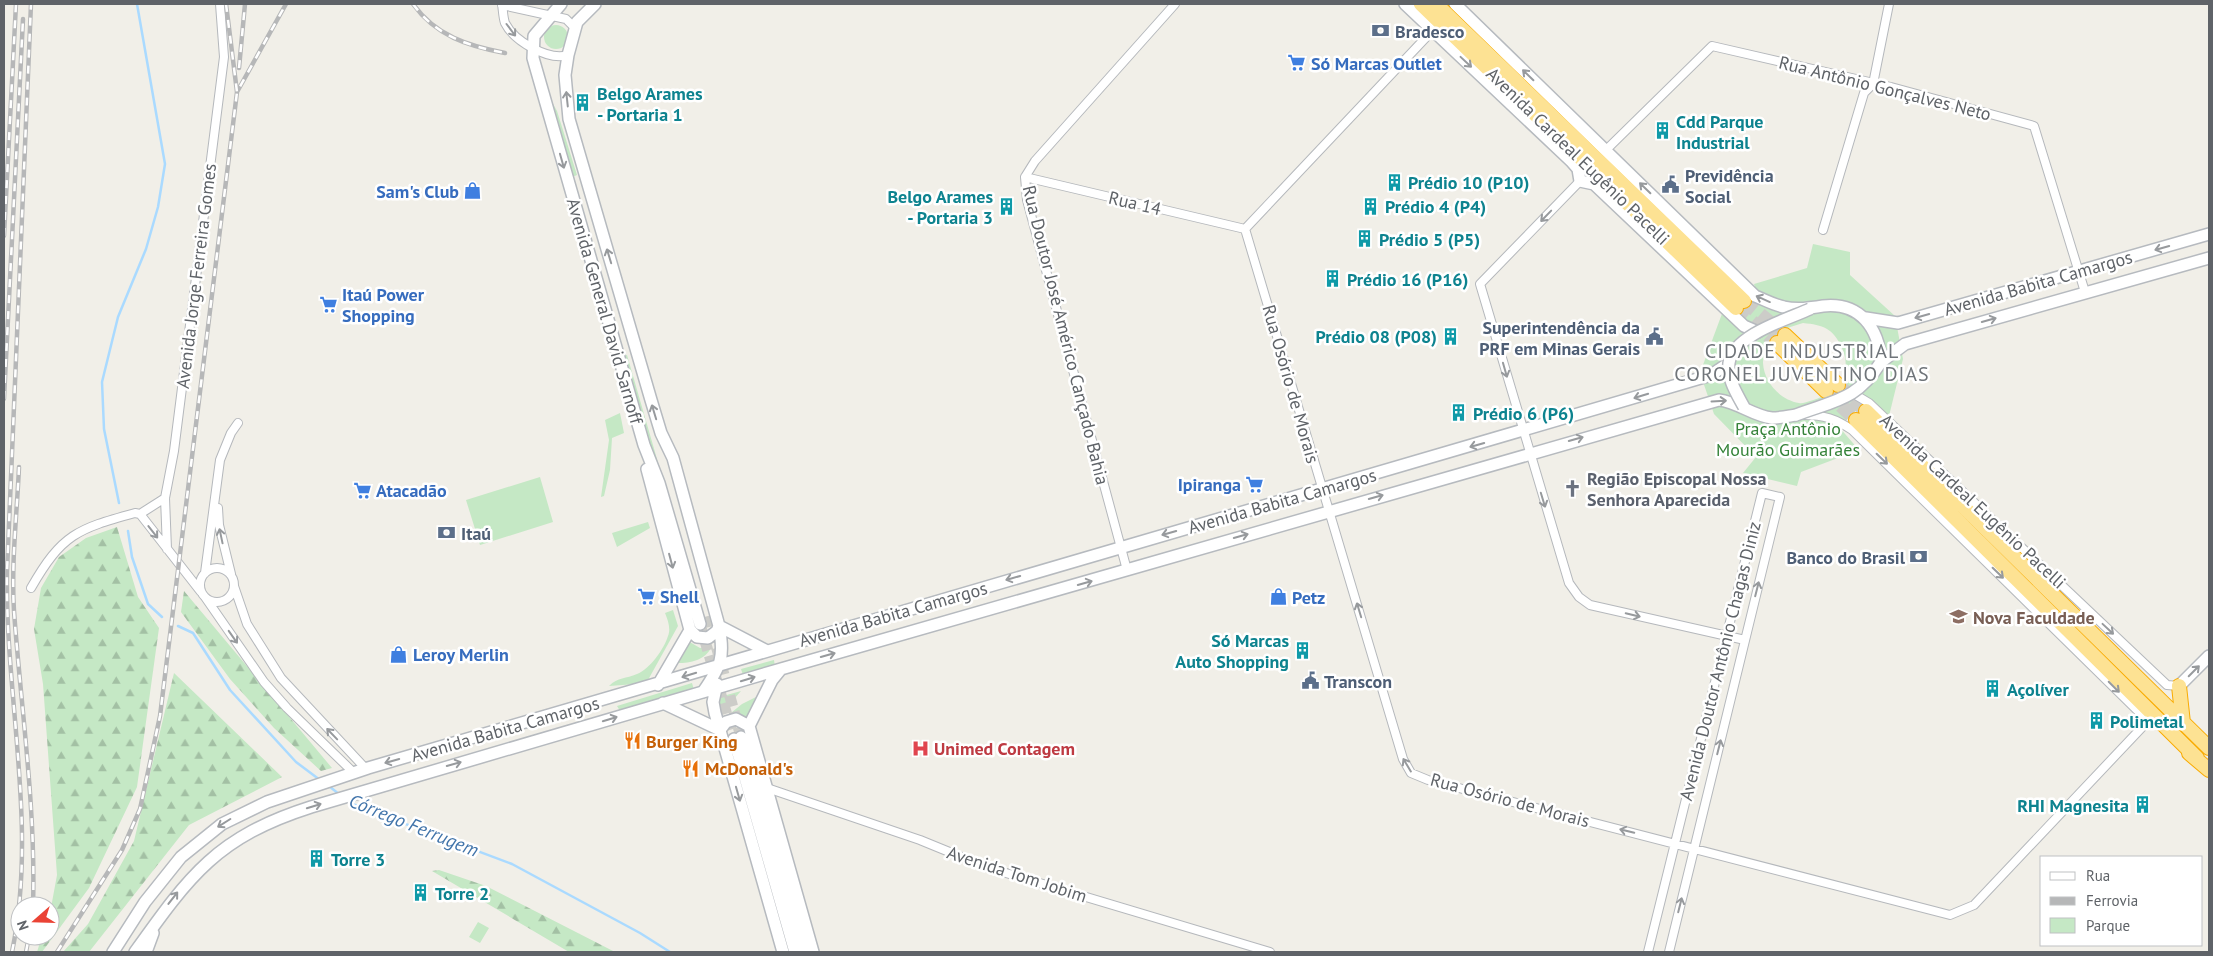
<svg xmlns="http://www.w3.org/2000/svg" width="2213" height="956" font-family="'PT Sans',sans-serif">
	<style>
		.green { fill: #c5e8c5; fill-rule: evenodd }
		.forest { fill: url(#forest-firs) }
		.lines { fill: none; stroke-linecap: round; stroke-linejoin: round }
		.stream { stroke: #aadaff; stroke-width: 2.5 }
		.secondary-tunnel { stroke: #ccccc8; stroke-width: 11; stroke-dasharray: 11 5.5; stroke-linecap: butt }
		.highway-tunnel { stroke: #ccccc8; stroke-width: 14; stroke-dasharray: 14 7; stroke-linecap: butt }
		.street-casing { stroke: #b5b8bc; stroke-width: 10 }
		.secondary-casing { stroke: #b6babf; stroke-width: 14 }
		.highway-casing { stroke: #f9ab00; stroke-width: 16 }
		.street { stroke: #fff; stroke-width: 8 }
		.secondary { stroke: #fff; stroke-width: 11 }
		.highway { stroke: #fde293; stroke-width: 14 }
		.rail-casing { stroke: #b6b7b8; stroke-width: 4.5 }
		.rail { stroke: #fff; stroke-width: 2.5; stroke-dasharray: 8; stroke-linecap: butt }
		.secondary-bridge-casing { stroke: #b6babf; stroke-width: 14; stroke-linecap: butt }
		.secondary-bridge { stroke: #fff; stroke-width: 11 }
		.oneway { stroke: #979a9d }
		.labels { text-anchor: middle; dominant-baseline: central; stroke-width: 5; stroke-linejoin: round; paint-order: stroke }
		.service-label { font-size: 18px; font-weight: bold; fill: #4e5e75; stroke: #fff; text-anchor: start }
		.shop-label { font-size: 18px; font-weight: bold; fill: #366cbe; stroke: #fff; text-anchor: start }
		.street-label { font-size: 18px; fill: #5f6368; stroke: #fff }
		.culture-label { font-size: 18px; font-weight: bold; fill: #0d838f; stroke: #fff; text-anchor: start }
		.park-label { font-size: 18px; fill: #348238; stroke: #fff }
		.worship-label { font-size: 18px; font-weight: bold; fill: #5b616d; stroke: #fff; text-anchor: start }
		.education-label { font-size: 18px; font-weight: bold; fill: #785e54; stroke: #fff; text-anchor: start }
		.food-label { font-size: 18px; font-weight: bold; fill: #c56008; stroke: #fff; text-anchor: start }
		.health-label { font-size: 18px; font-weight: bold; fill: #be3a42; stroke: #fff; text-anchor: start }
		.water-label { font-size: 19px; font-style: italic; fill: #4174aa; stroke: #fff }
		.quarter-label { font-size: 20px; letter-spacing: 1px; fill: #70757a; stroke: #fff }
	</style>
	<defs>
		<pattern id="forest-firs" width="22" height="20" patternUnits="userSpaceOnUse" patternTransform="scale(1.25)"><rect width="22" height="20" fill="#c5e8c5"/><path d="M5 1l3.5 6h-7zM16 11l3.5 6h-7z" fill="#a3c0a4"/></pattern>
	</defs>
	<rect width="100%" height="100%" fill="#f1efe8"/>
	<path class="green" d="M544 37a12 12 0 1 1 24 0a12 12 0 1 1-24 0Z
		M548,95l9,16 20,64 -7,3z
		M1813,244l37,8v23l45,41 8,43 -14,57 -25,-13 -25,24 20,23 -58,22 -4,14 -54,-13 13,-16 -42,-43 -14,-41 23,-62 15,14 22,-22 -6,-19 53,-16zM1803,323c20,2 30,5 39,25 12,26 -7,46 -32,53 -4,1 -8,3 -11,2 -19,-3 -35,-21 -36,-40 0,-6 3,-13 4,-19l20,-16z
		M627,355l32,111 -3,1 -34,-111z
		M620,413l4,20 -12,5 -2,32 -6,26 -3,1 8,-57 -4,-20z
		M540,477l13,45 -73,23 -14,-45z
		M648,522l2,6 -33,19 -5,-14z
		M673,610l5,16 -30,54 -12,4 -27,2c9,-9 17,-7 28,-12 13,-5 27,-25 31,-38 3,-7 0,-16 -3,-23z
		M688,641l12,7 12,-3c-4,14 -22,19 -35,18z
		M774,660l1,7 -32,8 -2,-6z
		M692,683l2,7 -74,21 -3,-5z
		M741,691l-13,15 -9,3 1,-10 3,-3z
		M756,697l-10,23 -25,1 21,-17z
		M478,922l11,6 -9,15 -11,-6z"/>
	<path class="forest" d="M117,527l21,70 21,31 -22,159 -48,101 -47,64h-5l5,-16h8v-23l7,-38 -14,-191 -9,-55 7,-41 18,-31 27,-19z
		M184,591l148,177 -11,3 -47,-43 -44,-49 -49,-67z
		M174,673l108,104 -93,48 -100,127h-26l25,-28 46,-83z
		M439,870l47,16 129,66h-46l-137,-81z"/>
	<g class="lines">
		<path class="stream" d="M119,503l-15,-74 -2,-47 16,-65 28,-68 12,-42 7,-43 -28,-160
			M128,531l4,26 16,47 14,13
			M178,626l15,7 37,57 66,72 24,18
			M329,786l11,9
			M349,801l6,4 157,59 128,69 30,19"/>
		<path class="secondary-tunnel" d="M708,616l33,121
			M700,624l34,115"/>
		<path class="highway-tunnel" d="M1744,301l41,34
			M1736,308l41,35
			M1838,385l28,26
			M1826,391l30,29"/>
		<defs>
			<path id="street" d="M502,4c1,6 1,13 3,19 9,18 43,38 63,32
				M502,5l64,14 9,9
				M1433,30l-188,199 158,530 8,14 17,7 522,135 24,-10 174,-184 -296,-291c-16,-11 -28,-15 -48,-15
				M1606,150l106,-104 179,41 143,39 51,166
				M1025,177l220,52
				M1580,181l-100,103 89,299 10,14 11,8 155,35
				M1823,230l41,-137 9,-9 16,-80
				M1854,394l15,9 298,282 12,1
				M218,508l1,17 12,49
				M140,514l61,78
				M167,549l-2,-51 9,-47 50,-394 -4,-53
				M200 585a17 17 0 1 1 34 0a17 17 0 1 1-34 0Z
				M1127,570l-100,-370 -2,-23 10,-16 140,-157
				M205,573l15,-113 11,-27 7,-10
				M234,586l13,38 34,54 85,91
				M31,588c31,-54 46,-59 104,-75l5,1 25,-16
				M205,597l59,85 23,26 67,65
				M767,788l153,52 66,27 284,85
				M1648,952l114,-459 18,4 -111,455"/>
			<path id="secondary" d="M561,4l-27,32 -1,22 111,387 15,38 41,141
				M595,4l-18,18 -9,33 -3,20 4,44 82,281 10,33 12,25 46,168c6,31 2,40 -16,66
				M1405,4l166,157 7,8 2,12 14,3 150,142 14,6
				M1455,4l300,292c10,4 19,9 29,11 13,3 26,1 39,-1 37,-4 56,22 58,56
				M1866,318l32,5 311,-89
				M1881,362l24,-18 304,-86
				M647,469l43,161 -32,55
				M719,626l48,25
				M690,630l7,7 11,1 9,-7 2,-5
				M717,684l-4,18 2,11 68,239
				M2179,686l30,-30
				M663,703l57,27
				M749,726l23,-46 9,-11
				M720,730l6,-8 10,-3 13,7 64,226
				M741,737l63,215
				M734,739l61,213
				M113,952l32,-50 36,-45 41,-33 45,-22 101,-34 1343,-393 18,-12
				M135,952c55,-77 82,-115 176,-145l470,-138 938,-269c19,2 34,16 53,18 8,0 17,-2 24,-3
				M146,952l7,-19"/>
			<path id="highway" d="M1421,4l315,304
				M1436,4l308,297
				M1785,335l53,50
				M1777,343l49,48
				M1866,411l343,337
				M1856,420l341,338
				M2179,686l4,37
				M2189,753l20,17"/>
		</defs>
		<use href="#street" class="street-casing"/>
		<use href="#secondary" class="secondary-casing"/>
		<use href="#highway" class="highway-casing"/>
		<use href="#street" class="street"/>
		<use href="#secondary" class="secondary"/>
		<use href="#highway" class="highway"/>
		<defs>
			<path id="rail" d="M226,4l11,88
				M413,4c23,32 55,42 92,49
				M239,68l6,-64
				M4,236l12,-232
				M4,399l19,-380
				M19,467c-2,47 -8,97 -5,144 7,98 22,196 19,295
				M12,952c26,-126 -7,-253 -5,-380l24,-568
				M26,952l3,-16
				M57,952l65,-102 18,-41 20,-93 77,-624 49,-88"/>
		</defs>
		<use href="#rail" class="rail-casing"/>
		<use href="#rail" class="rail"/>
		<defs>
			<path id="secondary-bridge" d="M1744,407c-7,-13 -17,-28 -15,-44 4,-28 59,-44 81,-54
				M1796,415c40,-15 61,-15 85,-53"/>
		</defs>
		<use href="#secondary-bridge" class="secondary-bridge-casing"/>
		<use href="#secondary-bridge" class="secondary-bridge"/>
	</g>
	<defs><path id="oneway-shaft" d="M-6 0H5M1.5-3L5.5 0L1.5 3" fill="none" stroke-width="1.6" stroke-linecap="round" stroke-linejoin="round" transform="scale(1.25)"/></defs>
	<g class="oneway">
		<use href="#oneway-shaft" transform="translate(511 30) rotate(53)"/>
		<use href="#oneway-shaft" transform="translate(1466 62) rotate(43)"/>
		<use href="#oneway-shaft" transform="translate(1528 75) rotate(-136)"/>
		<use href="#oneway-shaft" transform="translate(567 99) rotate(-96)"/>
		<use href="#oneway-shaft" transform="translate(562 161) rotate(74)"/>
		<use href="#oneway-shaft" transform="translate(1645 188) rotate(-136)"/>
		<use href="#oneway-shaft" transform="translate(1546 216) rotate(134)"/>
		<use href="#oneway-shaft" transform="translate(2162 248) rotate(164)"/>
		<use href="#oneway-shaft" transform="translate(609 256) rotate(-107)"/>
		<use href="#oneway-shaft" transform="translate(1763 299) rotate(-156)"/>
		<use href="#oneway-shaft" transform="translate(1922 316) rotate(164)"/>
		<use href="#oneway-shaft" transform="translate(1989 320) rotate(-16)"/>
		<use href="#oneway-shaft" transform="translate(1505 370) rotate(74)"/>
		<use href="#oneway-shaft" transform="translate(1641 396) rotate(163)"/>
		<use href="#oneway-shaft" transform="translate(1719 401) rotate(-3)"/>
		<use href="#oneway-shaft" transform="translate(654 412) rotate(-107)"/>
		<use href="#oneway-shaft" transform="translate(1576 439) rotate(-16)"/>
		<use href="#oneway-shaft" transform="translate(1477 445) rotate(164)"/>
		<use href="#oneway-shaft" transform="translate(1882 459) rotate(44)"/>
		<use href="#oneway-shaft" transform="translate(1376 497) rotate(-16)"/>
		<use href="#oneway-shaft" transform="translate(1543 500) rotate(73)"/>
		<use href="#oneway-shaft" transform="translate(153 532) rotate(52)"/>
		<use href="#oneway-shaft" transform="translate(1169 533) rotate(164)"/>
		<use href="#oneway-shaft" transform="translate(221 536) rotate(-102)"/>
		<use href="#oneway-shaft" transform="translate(1241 536) rotate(-16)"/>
		<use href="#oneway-shaft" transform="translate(671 561) rotate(75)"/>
		<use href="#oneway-shaft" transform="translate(1998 573) rotate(44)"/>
		<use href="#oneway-shaft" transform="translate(1013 578) rotate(164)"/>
		<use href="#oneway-shaft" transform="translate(1085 583) rotate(-16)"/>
		<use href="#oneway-shaft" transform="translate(1757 589) rotate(-76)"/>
		<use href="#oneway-shaft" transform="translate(1359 610) rotate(-107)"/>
		<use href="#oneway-shaft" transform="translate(1633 615) rotate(13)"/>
		<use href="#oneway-shaft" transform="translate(2108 629) rotate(43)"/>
		<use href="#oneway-shaft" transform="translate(233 637) rotate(55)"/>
		<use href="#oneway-shaft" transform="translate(828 655) rotate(-16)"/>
		<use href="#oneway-shaft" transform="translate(2194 671) rotate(-45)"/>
		<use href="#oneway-shaft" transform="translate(689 675) rotate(163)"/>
		<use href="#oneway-shaft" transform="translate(748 679) rotate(-17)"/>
		<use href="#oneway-shaft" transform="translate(2114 687) rotate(45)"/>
		<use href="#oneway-shaft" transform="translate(610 719) rotate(-17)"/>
		<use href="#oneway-shaft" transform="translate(332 734) rotate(-134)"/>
		<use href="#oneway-shaft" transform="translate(1719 747) rotate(-76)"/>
		<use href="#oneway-shaft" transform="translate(392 761) rotate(164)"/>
		<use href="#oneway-shaft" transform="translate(454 764) rotate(-16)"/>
		<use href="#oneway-shaft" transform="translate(1407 765) rotate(-121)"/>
		<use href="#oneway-shaft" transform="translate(738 794) rotate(74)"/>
		<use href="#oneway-shaft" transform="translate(314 806) rotate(-17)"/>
		<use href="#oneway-shaft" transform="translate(224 823) rotate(148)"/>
		<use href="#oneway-shaft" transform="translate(1627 831) rotate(-166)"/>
		<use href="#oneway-shaft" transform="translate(173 898) rotate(-52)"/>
		<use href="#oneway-shaft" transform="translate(1680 905) rotate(-76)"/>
	</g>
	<defs>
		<symbol id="bank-bare" viewBox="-9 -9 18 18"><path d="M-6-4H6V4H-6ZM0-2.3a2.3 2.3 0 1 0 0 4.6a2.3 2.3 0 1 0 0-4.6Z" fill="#5c6f8a" stroke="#fff" stroke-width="2.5" paint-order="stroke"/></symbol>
		<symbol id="supermarket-bare" viewBox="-9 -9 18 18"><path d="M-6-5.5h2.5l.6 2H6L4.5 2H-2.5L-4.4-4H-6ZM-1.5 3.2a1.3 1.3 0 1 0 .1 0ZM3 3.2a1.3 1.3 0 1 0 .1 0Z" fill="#3f7fe0" stroke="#fff" stroke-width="2.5" paint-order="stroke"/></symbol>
		<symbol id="building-bare" viewBox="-9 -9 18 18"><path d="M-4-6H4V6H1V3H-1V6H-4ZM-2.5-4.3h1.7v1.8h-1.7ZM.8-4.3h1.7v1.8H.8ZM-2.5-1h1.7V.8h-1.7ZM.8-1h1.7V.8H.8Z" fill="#0f9aa8" stroke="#fff" stroke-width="2.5" paint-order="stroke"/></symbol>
		<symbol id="civic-bare" viewBox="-9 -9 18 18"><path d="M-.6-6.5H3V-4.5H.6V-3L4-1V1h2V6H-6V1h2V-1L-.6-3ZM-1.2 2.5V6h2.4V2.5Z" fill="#5c6f8a" stroke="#fff" stroke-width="2.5" paint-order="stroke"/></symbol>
		<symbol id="shop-bare" viewBox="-9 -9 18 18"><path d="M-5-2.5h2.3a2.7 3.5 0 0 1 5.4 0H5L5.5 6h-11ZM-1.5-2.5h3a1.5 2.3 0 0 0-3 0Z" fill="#3f7fe0" stroke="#fff" stroke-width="2.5" paint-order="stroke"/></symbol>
		<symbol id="church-bare" viewBox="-9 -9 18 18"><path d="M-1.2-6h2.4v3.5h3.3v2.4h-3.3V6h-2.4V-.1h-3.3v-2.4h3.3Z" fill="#6b7280" stroke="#fff" stroke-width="2.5" paint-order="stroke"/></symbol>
		<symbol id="university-bare" viewBox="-9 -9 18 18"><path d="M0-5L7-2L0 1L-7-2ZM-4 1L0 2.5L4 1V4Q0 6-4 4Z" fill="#8d6e63" stroke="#fff" stroke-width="2.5" paint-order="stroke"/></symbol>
		<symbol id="restaurant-bare" viewBox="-9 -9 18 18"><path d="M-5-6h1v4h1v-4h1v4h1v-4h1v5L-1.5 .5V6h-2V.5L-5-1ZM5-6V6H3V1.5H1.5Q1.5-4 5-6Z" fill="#e8710a" stroke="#fff" stroke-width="2.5" paint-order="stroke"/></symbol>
		<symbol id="hospital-bare" viewBox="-9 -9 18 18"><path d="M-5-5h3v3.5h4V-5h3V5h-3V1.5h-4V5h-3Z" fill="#e0444e" stroke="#fff" stroke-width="2.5" paint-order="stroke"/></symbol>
	</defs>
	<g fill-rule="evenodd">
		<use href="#bank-bare" x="1368" y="18" width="25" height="25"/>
		<use href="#supermarket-bare" x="1284" y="50" width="25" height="25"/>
		<use href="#building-bare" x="570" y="90" width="25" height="25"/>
		<use href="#building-bare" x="1650" y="118" width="25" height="25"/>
		<use href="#building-bare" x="1382" y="170" width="25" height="25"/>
		<use href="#civic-bare" x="1658" y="172" width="25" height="25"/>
		<use href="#shop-bare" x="460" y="178" width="25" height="25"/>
		<use href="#building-bare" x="994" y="194" width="25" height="25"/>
		<use href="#building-bare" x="1358" y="194" width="25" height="25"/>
		<use href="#building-bare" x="1352" y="226" width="25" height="25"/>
		<use href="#building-bare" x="1320" y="266" width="25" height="25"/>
		<use href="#supermarket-bare" x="316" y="292" width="25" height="25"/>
		<use href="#building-bare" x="1438" y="324" width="25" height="25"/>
		<use href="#civic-bare" x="1642" y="324" width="25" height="25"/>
		<use href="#building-bare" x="1446" y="400" width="25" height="25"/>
		<use href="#supermarket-bare" x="1242" y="472" width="25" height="25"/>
		<use href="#church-bare" x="1560" y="476" width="25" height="25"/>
		<use href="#supermarket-bare" x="350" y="478" width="25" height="25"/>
		<use href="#bank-bare" x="434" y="520" width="25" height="25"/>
		<use href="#bank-bare" x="1906" y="544" width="25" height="25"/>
		<use href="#supermarket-bare" x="634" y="584" width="25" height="25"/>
		<use href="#shop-bare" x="1266" y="584" width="25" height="25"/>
		<use href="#university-bare" x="1946" y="604" width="25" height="25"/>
		<use href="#building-bare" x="1290" y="638" width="25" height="25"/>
		<use href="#shop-bare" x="386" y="642" width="25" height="25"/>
		<use href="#civic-bare" x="1298" y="668" width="25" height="25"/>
		<use href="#building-bare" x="1980" y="676" width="25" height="25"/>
		<use href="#building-bare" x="2084" y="708" width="25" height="25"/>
		<use href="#restaurant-bare" x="620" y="728" width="25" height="25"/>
		<use href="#hospital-bare" x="908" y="736" width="25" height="25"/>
		<use href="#restaurant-bare" x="678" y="756" width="25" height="25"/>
		<use href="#building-bare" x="2130" y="792" width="25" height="25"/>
		<use href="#building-bare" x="304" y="846" width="25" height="25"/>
		<use href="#building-bare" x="408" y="880" width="25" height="25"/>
	</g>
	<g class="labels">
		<g class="service-label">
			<text x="1395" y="31">Bradesco</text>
			<text x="1685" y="175">Previdência<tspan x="1685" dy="21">Social</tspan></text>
			<text x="1640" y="327" text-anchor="end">Superintendência da<tspan x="1640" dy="21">PRF em Minas Gerais</tspan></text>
			<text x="461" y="533">Itaú</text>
			<text x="1905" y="557" text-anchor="end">Banco do Brasil</text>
			<text x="1324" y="681">Transcon</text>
		</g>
		<g class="shop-label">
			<text x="1311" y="63">Só Marcas Outlet</text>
			<text x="459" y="191" text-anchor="end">Sam's Club</text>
			<text x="342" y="294">Itaú Power<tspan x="342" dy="21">Shopping</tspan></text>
			<text x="1241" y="484" text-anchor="end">Ipiranga</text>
			<text x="376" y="490">Atacadão</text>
			<text x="660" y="596">Shell</text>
			<text x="1292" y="597">Petz</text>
			<text x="413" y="654">Leroy Merlin</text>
		</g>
		<g class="street-label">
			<text transform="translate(1885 88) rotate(14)">Rua Antônio Gonçalves Neto</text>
			<text transform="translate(1578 156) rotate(44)">Avenida Cardeal Eugênio Pacelli</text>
			<text transform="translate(1135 203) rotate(13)">Rua 14</text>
			<text transform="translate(196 276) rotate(-83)">Avenida Jorge Ferreira Gomes</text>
			<text transform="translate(2038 283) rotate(-16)">Avenida Babita Camargos</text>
			<text transform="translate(605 311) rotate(74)">Avenida General David Sarnoff</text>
			<text transform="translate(1066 335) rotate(76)">Rua Doutor José Américo Cançado Bahia</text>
			<text transform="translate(1291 384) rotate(74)">Rua Osório de Morais</text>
			<text transform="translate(1282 501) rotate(-16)">Avenida Babita Camargos</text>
			<text transform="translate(1973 501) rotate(43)">Avenida Cardeal Eugênio Pacelli</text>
			<text transform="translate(893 614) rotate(-16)">Avenida Babita Camargos</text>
			<text transform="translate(1720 661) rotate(-76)">Avenida Doutor Antônio Chagas Diniz</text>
			<text transform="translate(505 729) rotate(-16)">Avenida Babita Camargos</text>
			<text transform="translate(1510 800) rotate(15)">Rua Osório de Morais</text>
			<text transform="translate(1017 874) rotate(18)">Avenida Tom Jobim</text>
		</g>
		<g class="culture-label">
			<text x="597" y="93">Belgo Arames<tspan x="597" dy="21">- Portaria 1</tspan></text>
			<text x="1676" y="121">Cdd Parque<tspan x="1676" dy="21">Industrial</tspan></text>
			<text x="1408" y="182">Prédio 10 (P10)</text>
			<text x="993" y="196" text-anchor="end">Belgo Arames<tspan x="993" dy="21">- Portaria 3</tspan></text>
			<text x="1385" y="206">Prédio 4 (P4)</text>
			<text x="1379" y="239">Prédio 5 (P5)</text>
			<text x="1347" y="279">Prédio 16 (P16)</text>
			<text x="1437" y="336" text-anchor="end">Prédio 08 (P08)</text>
			<text x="1473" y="413">Prédio 6 (P6)</text>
			<text x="1289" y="640" text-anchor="end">Só Marcas<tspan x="1289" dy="21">Auto Shopping</tspan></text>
			<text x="2007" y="689">Açolíver</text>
			<text x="2110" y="721">Polimetal</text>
			<text x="2129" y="805" text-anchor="end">RHI Magnesita</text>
			<text x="331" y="859">Torre 3</text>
			<text x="435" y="893">Torre 2</text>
		</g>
		<g class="park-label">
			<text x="1788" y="428">Praça Antônio<tspan x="1788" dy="21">Mourão Guimarães</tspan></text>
		</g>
		<g class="worship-label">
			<text x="1587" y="478">Região Episcopal Nossa<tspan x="1587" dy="21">Senhora Aparecida</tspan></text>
		</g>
		<g class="education-label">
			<text x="1973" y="617">Nova Faculdade</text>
		</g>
		<g class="food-label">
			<text x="646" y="741">Burger King</text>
			<text x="705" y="768">McDonald's</text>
		</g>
		<g class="health-label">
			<text x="934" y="748">Unimed Contagem</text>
		</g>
		<g class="water-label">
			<text transform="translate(414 825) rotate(22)">Córrego Ferrugem</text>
		</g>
		<g class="quarter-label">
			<text x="1802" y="351">CIDADE INDUSTRIAL<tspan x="1802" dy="23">CORONEL JUVENTINO DIAS</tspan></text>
		</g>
	</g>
	<rect width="2213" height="956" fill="none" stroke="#5f6368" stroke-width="10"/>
	<rect x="2040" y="856" width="162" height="90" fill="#ffffff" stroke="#bfc1c3"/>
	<rect x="2050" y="872" width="25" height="8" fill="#ffffff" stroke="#bfc1c3"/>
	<text x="2086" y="881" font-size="15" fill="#5f6368">Rua</text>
	<rect x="2050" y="897" width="25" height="8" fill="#b6b7b8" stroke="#bfc1c3"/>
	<text x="2086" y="906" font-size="15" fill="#5f6368">Ferrovia</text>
	<rect x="2050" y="918" width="25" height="15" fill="#c5e8c5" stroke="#bfc1c3"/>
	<text x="2086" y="931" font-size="15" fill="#5f6368">Parque</text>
	<g transform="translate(35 921) rotate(250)"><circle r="24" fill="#ffffff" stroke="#bfc1c3"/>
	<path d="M0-4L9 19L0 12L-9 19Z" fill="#ea4335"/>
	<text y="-8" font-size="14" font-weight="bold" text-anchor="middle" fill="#5f6368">N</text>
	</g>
</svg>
